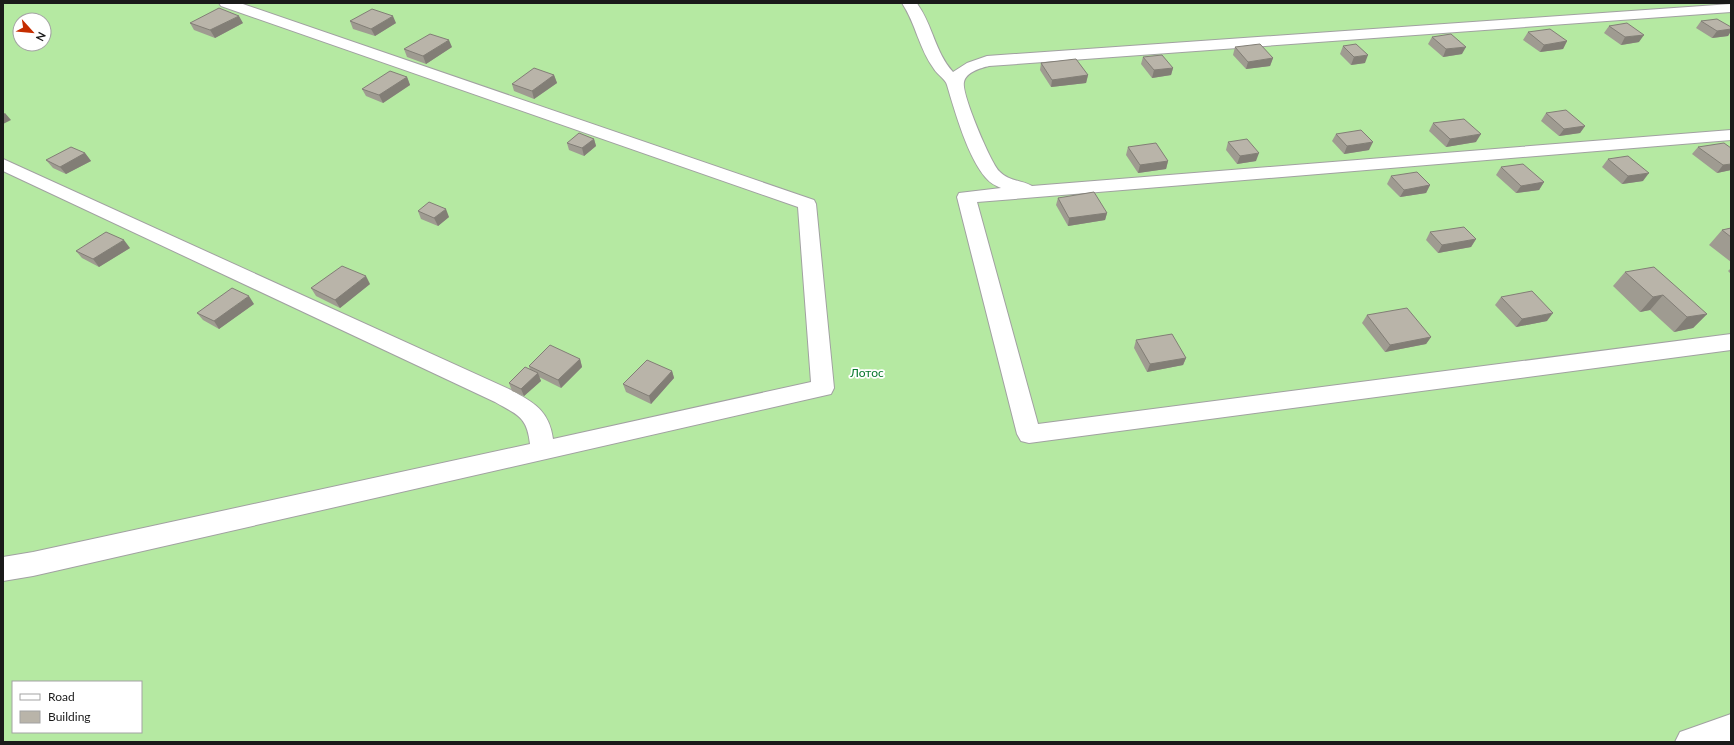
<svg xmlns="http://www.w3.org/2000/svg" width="1734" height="745" font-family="Lato,sans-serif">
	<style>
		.grass { fill: #b5e9a2; fill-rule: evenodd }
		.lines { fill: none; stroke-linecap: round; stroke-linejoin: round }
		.minor-casing { stroke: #a1a1a1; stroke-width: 2 }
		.minor { fill: #fff; fill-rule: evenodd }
		.wall { fill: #9f9b91 }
		.shaded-wall { fill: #827e76 }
		.building { fill: #b9b4a9; stroke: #827e76 }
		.labels { text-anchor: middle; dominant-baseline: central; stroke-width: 3.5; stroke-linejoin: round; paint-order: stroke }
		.park-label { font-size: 12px; fill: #08792c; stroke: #fff }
	</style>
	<rect width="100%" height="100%" fill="#edebdf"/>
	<path class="grass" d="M3,3h1728v739h-1728zM20,20h24v24h-24zM13,682h128v50h-128z"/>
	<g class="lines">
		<defs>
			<path id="minor" d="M219,3h21l574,197 2,4 18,184 -3,6 -798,182 -30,5v-24l30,-5 497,-108c-3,-28 -13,-29 -35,-42l-492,-231v-12l508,231c23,13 38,20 42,49l258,-57 -13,-175 -577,-201z
				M902,3h15l1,2c15,21 17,47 35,67l14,-9 20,-7 744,-52v8l-742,54c-8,2 -23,6 -25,16 -3,11 26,79 35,89 9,10 22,9 33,15l699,-56v10l-754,62 61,222 693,-90v16l-702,93 -8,-2 -4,-7 -60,-237 2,-4 42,-5c-5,-2 -11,-5 -15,-10 -18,-20 -31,-66 -39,-93 -1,-5 -10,-11 -13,-16 -15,-20 -18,-45 -32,-66z
				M1731,714v28h-56l5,-10z"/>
		</defs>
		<use href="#minor" class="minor-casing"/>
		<use href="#minor" class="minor"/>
	</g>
	<path class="wall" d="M350,21l46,2 -21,13 -22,-7z
		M1701,21l30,6v4l-3,5 -16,2 -16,-10z
		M190,23h53l-28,15 -21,-8z
		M1609,26l30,16 -18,3 -17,-12z
		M1528,32l39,9 -4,8 -23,3 -17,-12z
		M1432,37l30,17 -19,3 -15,-13z
		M1343,46l22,17 -14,2 -11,-11z
		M452,47l-26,17 -19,-7 -3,-8z
		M1235,47l38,11 -3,8 -24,3 -13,-14z
		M1143,57l30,11 -2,7 -19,3 -11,-14z
		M1041,63l47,12 -2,8 -35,4 -11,-17z
		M554,75l3,8 -23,16 -20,-8 -2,-7z
		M407,77l3,8 -27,18 -17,-7 -4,-7z
		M1546,113l39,13 -5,7 -21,3 -18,-15z
		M1433,123l43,19 -30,5 -17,-16z
		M1336,134l33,16 -25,4 -12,-13z
		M594,139l2,7 -12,10 -15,-6 -2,-7z
		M1228,142l28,19 -19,3 -11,-14z
		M1128,147l40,14 -2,8 -28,4 -12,-18z
		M1698,147l33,23 -14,3 -25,-19z
		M85,153l6,8 -25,13 -13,-6 -7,-8z
		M1608,159l35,22 -21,3 -20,-17z
		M1501,167l43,15 -5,8 -23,3 -20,-18z
		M1391,176l39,9 -4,8 -26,4 -13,-13z
		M1058,198l49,15 -2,7 -37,6 -12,-21z
		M418,211l31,6 -11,9 -17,-7z
		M1731,228v34l-22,-17 13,-15z
		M1430,232l46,7 -5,8 -33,6 -12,-13z
		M130,248l-31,19 -17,-9 -6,-7z
		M1731,268v6l-3,-3z
		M1625,272l82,42 -14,14 -19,4 -24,-22 -10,2 -27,-26z
		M370,284l-30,24 -24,-12 -5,-8z
		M1501,297l46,24 -31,6 -21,-22z
		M254,304l-35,25 -16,-9 -6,-7z
		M1367,315l64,22 -5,7 -41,8 -23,-29z
		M1136,340l50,18 -3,7 -36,7 -13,-24z
		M580,359l2,8 -21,21 -22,-11 2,4 -17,15 -12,-5 -3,-8 21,-13 -1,-4z
		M672,371l2,7 -23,26 -25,-12 -3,-8z"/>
	<path class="shaded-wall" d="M239,16l4,7 -28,15 -5,-8z
		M393,16l3,7 -21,13 -4,-7z
		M1731,29v2l-3,5 -16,2 5,-7z
		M1644,35l-5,7 -18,3 4,-8z
		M449,40l3,7 -26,17 -3,-8z
		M1567,41l-4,8 -23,3 4,-7z
		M1466,47l-4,7 -19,3 3,-8z
		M1368,55l-3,8 -14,2 3,-8z
		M1273,58l-3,8 -24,3 2,-7z
		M1173,68l-2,7 -19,3 2,-8z
		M554,75l3,8 -23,16 -2,-8z
		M1088,75l-2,8 -35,4 1,-7z
		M407,77l3,8 -27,18 -4,-8z
		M5,113l6,7 -8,4v-10z
		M1585,126l-5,7 -21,3 5,-7z
		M1481,134l-5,8 -30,5 4,-8z
		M594,139l2,7 -12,10 -2,-8z
		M1373,142l-4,8 -25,4 3,-8z
		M85,153l6,8 -25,13 -6,-7z
		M1259,153l-3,8 -19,3 3,-8z
		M1168,161l-2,8 -28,4 2,-8z
		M1731,164v6l-14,3 6,-8z
		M1649,173l-6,8 -21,3 6,-8z
		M1544,182l-5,8 -23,3 5,-7z
		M1430,185l-4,8 -26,4 4,-7z
		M446,209l3,8 -11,9 -4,-8z
		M1107,213l-2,7 -37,6 1,-8z
		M1476,239l-5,8 -33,6 4,-8z
		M124,240l6,8 -31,19 -6,-8z
		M366,276l4,8 -30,24 -5,-8z
		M1663,295l-13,15 -10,2 13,-15z
		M249,296l5,8 -35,25 -5,-8z
		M1553,313l-6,8 -31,6 6,-8z
		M1707,314l-14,14 -19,4 13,-15z
		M1431,337l-5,7 -41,8 5,-7z
		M1186,358l-3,7 -36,7 3,-8z
		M580,359l2,8 -21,21 -3,-8z
		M672,371l2,7 -23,26 -2,-8z
		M538,373l3,8 -17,15 -3,-7z"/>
	<path class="building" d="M219,8l20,8 -29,14 -20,-7z
		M372,9l21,7 -22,13 -21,-8z
		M1717,19l14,8v2l-14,2 -16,-10z
		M1627,23l17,12 -19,2 -16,-11z
		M1550,29l17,12 -23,4 -16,-13z
		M430,34l19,6 -26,16 -19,-7z
		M1451,34l15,13 -20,2 -14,-12z
		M1260,44l13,14 -25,4 -13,-15z
		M1356,44l12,11 -14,2 -11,-11z
		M1162,55l11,13 -19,2 -11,-13z
		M1076,59l12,16 -36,5 -11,-17z
		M534,68l20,7 -22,16 -20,-7z
		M390,71l17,6 -28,18 -17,-6z
		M1566,110l19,16 -21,3 -18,-16z
		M1464,119l17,15 -31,5 -17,-16z
		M1361,130l12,12 -26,4 -11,-12z
		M579,133l15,6 -12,9 -15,-5z
		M1247,139l12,14 -19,3 -12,-14z
		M1156,143l12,18 -28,4 -12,-18z
		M1724,143l7,5v16l-8,1 -25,-18z
		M71,147l14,6 -25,14 -14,-7z
		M1628,156l21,17 -21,3 -20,-17z
		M1523,164l21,18 -23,4 -20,-19z
		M1417,172l13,13 -26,5 -13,-14z
		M1094,192l13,21 -38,5 -11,-20z
		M429,202l17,7 -12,9 -16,-7z
		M1464,227l12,12 -34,6 -12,-13z
		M1731,228v9l-9,-7z
		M106,232l18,8 -31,19 -17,-8z
		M342,266l24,10 -31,24 -24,-12z
		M1654,267l53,47 -20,3 -24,-22 -10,2 -28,-25z
		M232,288l17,8 -35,25 -17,-8z
		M1532,291l21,22 -31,6 -21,-22z
		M1407,308l24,29 -41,8 -23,-30z
		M1172,334l14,24 -36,6 -14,-24z
		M550,345l30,14 -22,21 -29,-14z
		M647,360l25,11 -23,25 -26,-12z
		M525,367l13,6 -17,16 -12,-6z"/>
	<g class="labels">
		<g class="park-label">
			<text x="867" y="372">Лотос</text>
		</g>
	</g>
	<rect width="1734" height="745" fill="none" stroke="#1a1a1a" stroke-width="8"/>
	<rect x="12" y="681" width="130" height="52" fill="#ffffff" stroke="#a3a3a3"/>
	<rect x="20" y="694" width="20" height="6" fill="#ffffff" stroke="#a3a3a3"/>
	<text x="48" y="701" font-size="12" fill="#1a1a1a">Road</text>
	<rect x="20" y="711" width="20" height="12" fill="#b9b4a9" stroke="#a3a3a3"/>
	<text x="48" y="721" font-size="12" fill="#1a1a1a">Building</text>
	<g transform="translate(32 32) rotate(117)"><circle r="19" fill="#ffffff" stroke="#a3a3a3"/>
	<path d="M0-3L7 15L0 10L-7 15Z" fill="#c52d00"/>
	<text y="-6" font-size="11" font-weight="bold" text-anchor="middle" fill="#1a1a1a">N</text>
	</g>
</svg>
